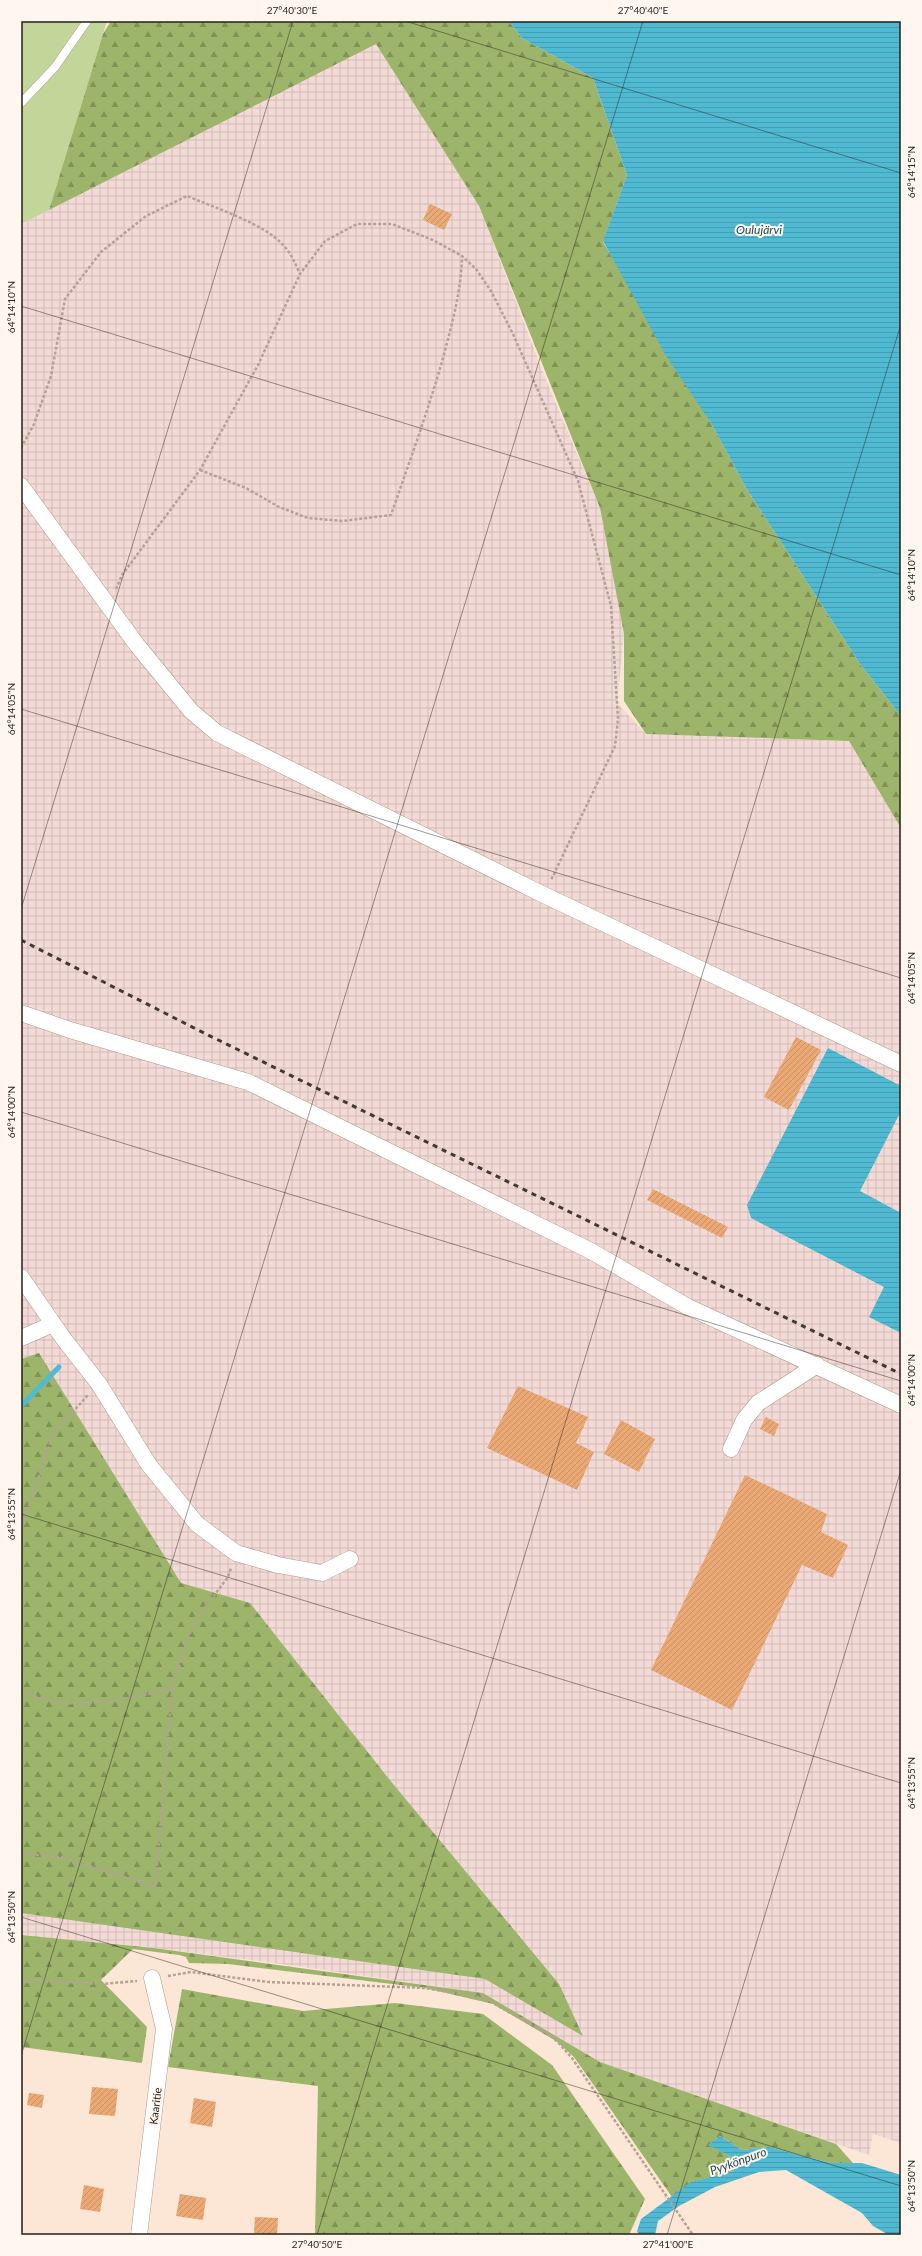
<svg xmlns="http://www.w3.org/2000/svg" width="922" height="2256" font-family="Lato,sans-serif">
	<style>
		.industrial { fill: url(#industrial-grid) }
		.green { fill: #c2d699 }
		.forest { fill: url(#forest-firs) }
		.water { fill: url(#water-rules) }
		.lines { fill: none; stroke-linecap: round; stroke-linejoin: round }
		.stream { stroke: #50bad2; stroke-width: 5 }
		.building { fill: url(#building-hatch) }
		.service-casing { stroke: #af9a8b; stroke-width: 9 }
		.minor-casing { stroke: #af9a8b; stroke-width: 17 }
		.path { stroke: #b3a295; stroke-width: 2.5; stroke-dasharray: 3 2; stroke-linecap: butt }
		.service { stroke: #fff; stroke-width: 8 }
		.minor { stroke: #fff; stroke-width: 16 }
		.rail { stroke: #423932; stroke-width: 3; stroke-dasharray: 5 5; stroke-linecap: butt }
		.ticks { fill: none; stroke: #261f19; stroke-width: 1; stroke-opacity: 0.45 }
		.labels { text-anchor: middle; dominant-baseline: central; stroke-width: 4; stroke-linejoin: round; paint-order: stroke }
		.street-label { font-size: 11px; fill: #261f19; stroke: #fff6ef }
		.water-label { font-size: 12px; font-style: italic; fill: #1d4b56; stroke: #fff6ef }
		.neatline { fill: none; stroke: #261f19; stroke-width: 1.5 }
		.ticks-label { font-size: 10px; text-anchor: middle; fill: #261f19 }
	</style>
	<defs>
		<pattern id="industrial-grid" width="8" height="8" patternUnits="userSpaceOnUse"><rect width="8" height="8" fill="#f4dad7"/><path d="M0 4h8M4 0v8" fill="none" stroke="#d1bbb8"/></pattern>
		<pattern id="forest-firs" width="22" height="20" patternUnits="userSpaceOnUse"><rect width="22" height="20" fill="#9db56b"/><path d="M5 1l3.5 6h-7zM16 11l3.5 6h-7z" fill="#809357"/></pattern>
		<pattern id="water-rules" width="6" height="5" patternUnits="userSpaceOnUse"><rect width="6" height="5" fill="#50bad2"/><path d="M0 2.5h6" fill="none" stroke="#469fb4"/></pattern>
		<pattern id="building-hatch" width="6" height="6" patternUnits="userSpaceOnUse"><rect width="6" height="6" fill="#e9a874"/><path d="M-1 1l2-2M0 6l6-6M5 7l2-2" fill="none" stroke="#c89064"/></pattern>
	</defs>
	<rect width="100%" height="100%" fill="#fce6d5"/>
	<path class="industrial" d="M376,43l103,163 67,174 54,128 24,126 -7,69 29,31 203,7 52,86v1316l-28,-9 -4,21 -269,-93 -117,-69 -194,-28 -135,-17 -133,-13v-1711z"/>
	<path class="green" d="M21,21h86l-58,189 -28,14z"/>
	<path class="forest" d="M111,21h398l13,17 71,40 34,97 -24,67 108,181 35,65 114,176 41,52v112l-52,-87 -203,-7 -22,-33v-67l-24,-126 -121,-302 -103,-162 -327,166 54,-176z
		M39,1353l142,230 69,20 139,176 170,205 24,52 -98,-57 -464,-66v-554z
		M21,1935l133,13 329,45 117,69 236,82 17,19h-23l-61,-16 -27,3 -22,-14 -11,9 22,12 3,14 -42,11 -20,15 -98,-140 -18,-16 -63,-37 -68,-16 -197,-24 -39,-1 -3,-6 -7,-2 -46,-6 -32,31 46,47 -5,36 -121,-16z
		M182,1989l121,22 92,-8 88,11 69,51 93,134 -16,36h-314l3,-149 -150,-19z"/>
	<path class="water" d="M509,21h392v695l-41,-52 -114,-176 -35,-65 -45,-67 -63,-115 24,-66 -34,-97 -71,-40z
		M828,1048l73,38v25l-41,80 41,22v120l-32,-16 15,-30 -133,-69 -4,-13z
		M720,2136l22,14 27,-3 61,16h32l39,12v60h-12l-16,-9 -11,-13 -76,-43 -27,2 -44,15 -36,19 -21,15 -3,14h-16l-2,-4 4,-12 50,-37 43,-11 -3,-14 -23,-12z"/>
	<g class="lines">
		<path class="stream" d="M21,1406l38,-39"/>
	</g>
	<path class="building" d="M430,204l22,10 -8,16 -21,-10z
		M796,1037l25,13 -32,60 -25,-13z
		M653,1189l75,38 -6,11 -75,-38z
		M518,1386l70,31 -12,26 18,9 -17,38 -90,-42z
		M766,1417l13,7 -5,12 -14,-7z
		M621,1420l34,19 -16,33 -35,-18z
		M745,1475l82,39 -6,18 27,13 -15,33 -31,-13 -70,145 -81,-40z
		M92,2087l26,2 -3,27 -26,-2z
		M29,2093l15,2 -2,13 -15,-3z
		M194,2098l22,4 -4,25 -22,-4z
		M84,2185l20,4 -4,23 -20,-3z
		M180,2194l26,4 -3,22 -27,-4z
		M255,2217l23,1 -1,17 -23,-2z"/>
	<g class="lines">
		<defs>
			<path id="service" d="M21,103l34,-36 32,-46"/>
			<path id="minor" d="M21,486l116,159 54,66 26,22 327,162 357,169
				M21,1013l49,17 178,52 343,169 97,56 213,98
				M21,1277l42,61 36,46 50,81 48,59 39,29 42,12 44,8 28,-14
				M21,1338l32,-14
				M731,1449l13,-29 14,-17 59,-38
				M139,2235l25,-206 -12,-51"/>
		</defs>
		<use href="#service" class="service-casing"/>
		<use href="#minor" class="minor-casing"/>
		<path class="path" d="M21,448l13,-24 17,-48 14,-77 36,-47 45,-36 41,-20c26,11 78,28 96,49 8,8 12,18 17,29
			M200,470l46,18 33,19 29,11 35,3 48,-6c18,-52 37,-104 52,-157 9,-34 18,-66 19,-101
			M116,589l6,-14 78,-105 58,-105 42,-91 25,-33 32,-17h35l41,16 29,16 14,13 15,22 22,43 65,147 33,125 7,113 -3,27 -64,134
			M21,1530l32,-96 35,-39
			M21,1690c47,25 101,9 151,-1
			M21,1854l41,3 93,30 17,-198 17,-54 11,-21 28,-37 3,-9
			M168,1976l23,-4 77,10 157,6 59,10 69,39 19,21 121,177
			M21,1984l12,-4 68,4 36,-3"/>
		<use href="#service" class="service"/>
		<use href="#minor" class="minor"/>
		<path class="rail" d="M21,940l185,94 695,340"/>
	</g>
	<path class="ticks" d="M405,21l496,152M21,306l880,269M21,709l880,269M21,909l272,-888M21,1112l880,269M21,1514l880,269M21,1917l880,269M21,2056l622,-2035M317,2235l584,-1911M667,2235l234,-765"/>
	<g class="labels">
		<g class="street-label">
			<text transform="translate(155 2106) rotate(-83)">Kaaritie</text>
		</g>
		<g class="water-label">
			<text x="759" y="229">Oulujärvi</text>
			<text transform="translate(738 2161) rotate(-20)">Pyykönpuro</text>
		</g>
	</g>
	<rect width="922" height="2256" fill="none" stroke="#fff6ef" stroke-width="44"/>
	<rect x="22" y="22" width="878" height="2212" class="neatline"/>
	<g class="ticks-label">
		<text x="292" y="14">27°40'30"E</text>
		<text x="643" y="14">27°40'40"E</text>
		<text transform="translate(911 172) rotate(-90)" y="4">64°14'15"N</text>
		<text transform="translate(11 307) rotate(-90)" y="4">64°14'10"N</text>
		<text transform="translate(911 575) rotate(-90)" y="4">64°14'10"N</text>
		<text transform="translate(11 709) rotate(-90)" y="4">64°14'05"N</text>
		<text transform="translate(911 978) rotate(-90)" y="4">64°14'05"N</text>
		<text transform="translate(11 1112) rotate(-90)" y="4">64°14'00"N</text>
		<text transform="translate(911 1380) rotate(-90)" y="4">64°14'00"N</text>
		<text transform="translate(11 1514) rotate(-90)" y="4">64°13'55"N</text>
		<text transform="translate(911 1783) rotate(-90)" y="4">64°13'55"N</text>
		<text transform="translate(11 1917) rotate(-90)" y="4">64°13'50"N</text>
		<text transform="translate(911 2186) rotate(-90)" y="4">64°13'50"N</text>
		<text x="317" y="2248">27°40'50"E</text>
		<text x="668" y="2248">27°41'00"E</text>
	</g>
</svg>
